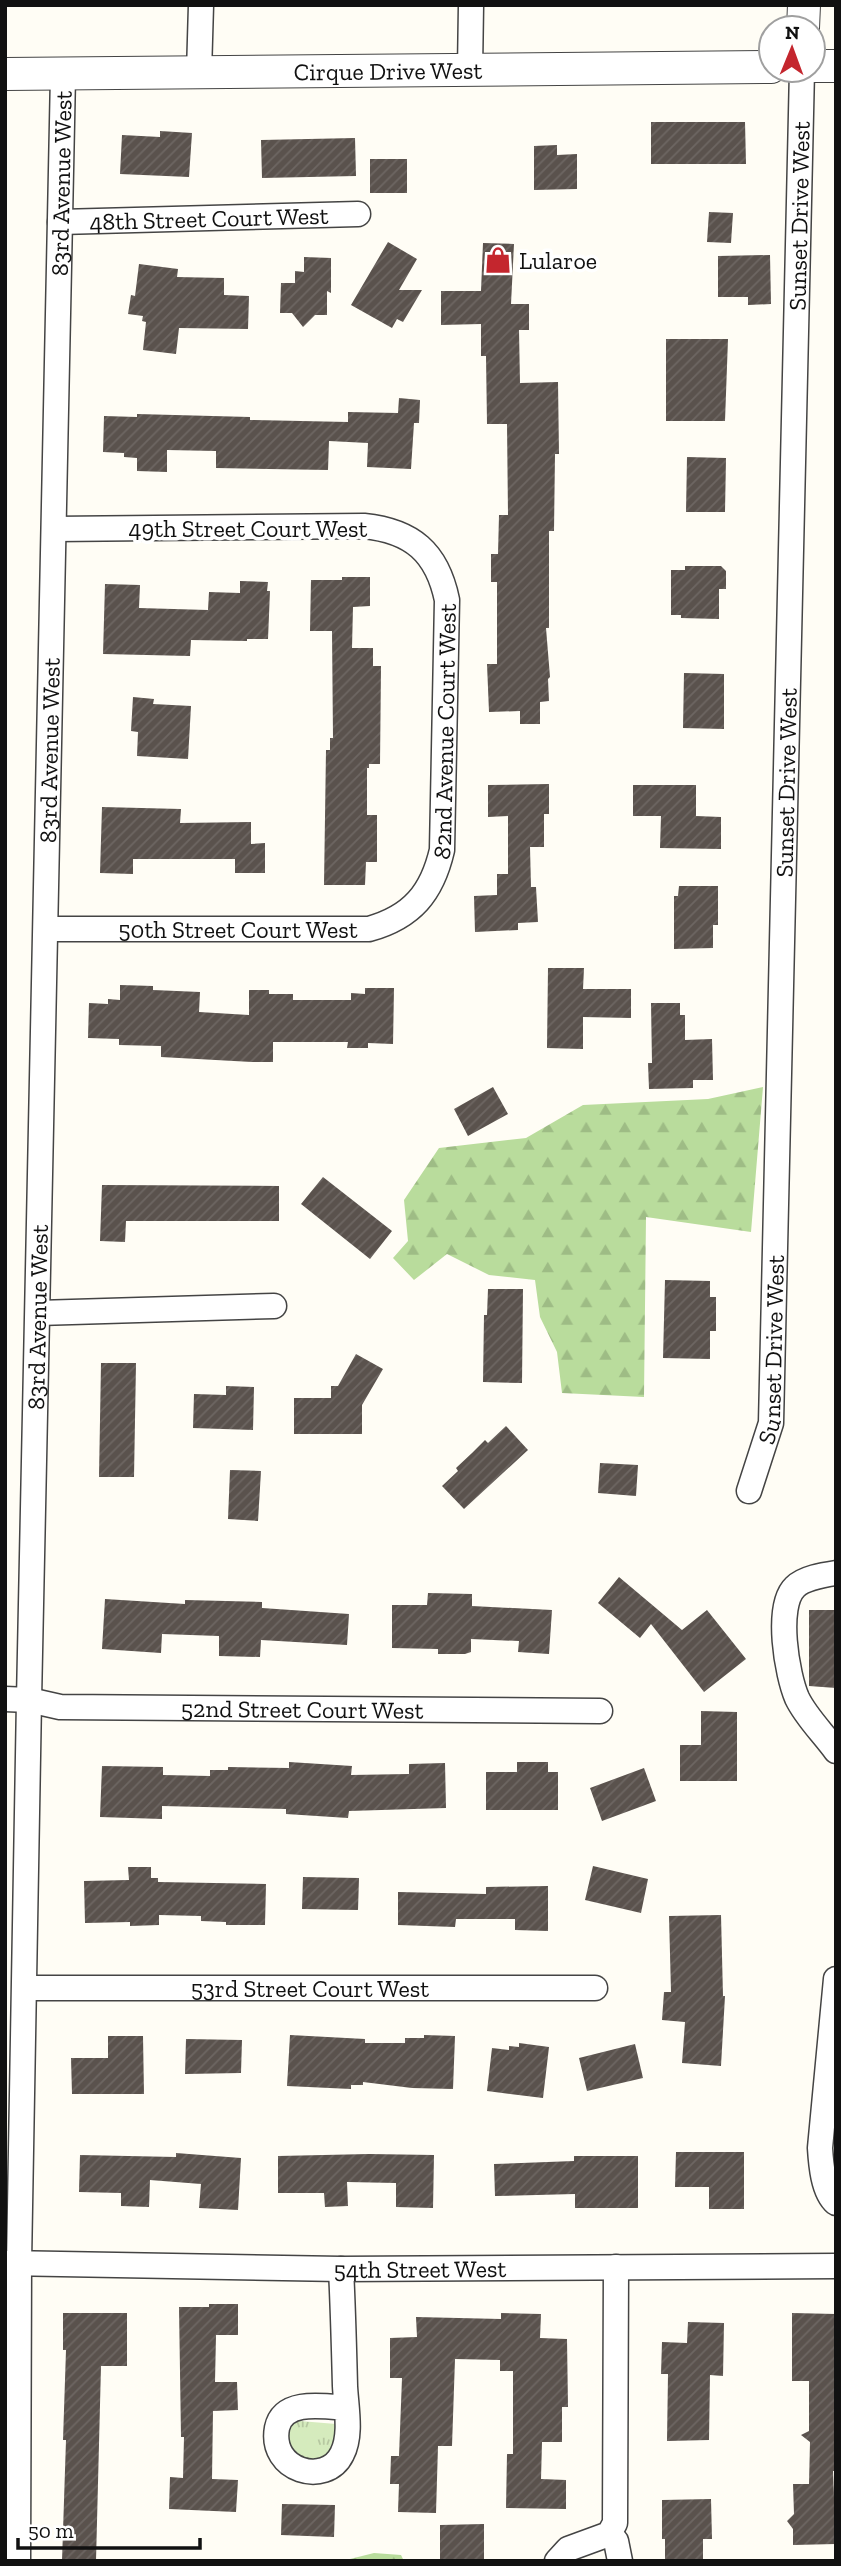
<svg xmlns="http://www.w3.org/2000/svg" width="841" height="2566" font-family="'Zilla Slab',serif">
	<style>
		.grass { fill: url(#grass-tufts) }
		.forest { fill: url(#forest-firs) }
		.building { fill: url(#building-hatch) }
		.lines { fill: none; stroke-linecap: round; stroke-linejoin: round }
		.minor-casing { stroke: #444; stroke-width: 27 }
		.tertiary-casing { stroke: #444; stroke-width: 34 }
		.minor { stroke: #fff; stroke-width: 24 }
		.tertiary { stroke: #fff; stroke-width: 32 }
		.labels { text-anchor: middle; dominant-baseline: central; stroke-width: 7; stroke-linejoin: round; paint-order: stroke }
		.street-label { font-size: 24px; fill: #111; stroke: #fff }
		.poi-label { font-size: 24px; fill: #111; stroke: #fff; text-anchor: start }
	</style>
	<defs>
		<pattern id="grass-tufts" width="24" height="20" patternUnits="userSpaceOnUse" patternTransform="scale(1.75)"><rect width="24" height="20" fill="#d5ebbd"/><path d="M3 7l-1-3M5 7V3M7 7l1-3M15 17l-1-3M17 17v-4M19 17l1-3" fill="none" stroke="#b6c8a1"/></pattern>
		<pattern id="forest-firs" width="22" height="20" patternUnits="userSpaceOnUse" patternTransform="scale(1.75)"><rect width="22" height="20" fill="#b9dc9c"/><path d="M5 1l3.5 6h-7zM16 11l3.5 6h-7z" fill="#9ebc85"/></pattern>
		<pattern id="building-hatch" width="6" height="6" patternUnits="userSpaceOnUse" patternTransform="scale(1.75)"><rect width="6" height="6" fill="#5a524d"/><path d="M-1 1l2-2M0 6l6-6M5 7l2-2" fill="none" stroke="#6d6662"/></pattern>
	</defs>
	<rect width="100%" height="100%" fill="#fffdf5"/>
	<path class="grass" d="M300,2421l36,3 7,8 -19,28h-14l-15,-4 -12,-29z"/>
	<path class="forest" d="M763,1087l-12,145 -105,-15 -2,180 -82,-4 -5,-41 -17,-35 -5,-37 -46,-5 -42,-21 -33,26 -21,-22 15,-17 -4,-41 35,-52 87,-10 57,-33 125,-6z
		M374,2553l27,2 3,6h-62z"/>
	<path class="building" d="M651,122h94l1,42h-95z
		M160,131l32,2 -3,44 -69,-3 2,-39 38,2z
		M355,138l1,38 -94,2 -1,-38z
		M557,145v10l20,-1v35l-43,1v-44z
		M370,159h37v34h-37z
		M709,212l24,1 -2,30 -24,-1z
		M388,242l29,17 -18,31h23l-19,32 -6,-3 -5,9 -41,-23z
		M483,243l31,1 -3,60h18v26h-10l1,53 38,-1 1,72h-4l-1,77h-5v97h-3l4,49 -2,2 1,22 -9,1v22h-20v-13l-31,1 -2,-48h10v-82h-6v-28h7l1,-39h9l-1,-91h-20l-1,-68h-5v-32l-40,1v-34h40z
		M770,255l1,49 -23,1v-8h-30v-41z
		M304,257l27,1v35l-4,-2v24h-12l-12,12 -11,-14h-12l1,-30h14v-12l9,1z
		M139,264l39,5 -1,8 47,1v17l25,1 -1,33 -69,-1 -3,26 -33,-4 3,-28 -4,-1 1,-5 -15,-2 3,-19 4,1z
		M666,339h62l-3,82h-59z
		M399,398l21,2 -1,23h-5l-3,46 -44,-2 1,-24 -39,-2 -1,29 -112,-2v-17l-49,-1v22l-30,-1v-13l-13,-1v-4l-21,-1 1,-36 33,1v-3l113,3v3l98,2v-10l50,1z
		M687,457l39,1 -1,54h-39z
		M685,566h36l5,5v18h-7v30l-38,-1v-3h-10v-45h14z
		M342,577h28v29l-17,1 -1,41h21v18h8l-1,98h-11v4h-2v47h10v47h-11l-1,23h-41l2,-135h4v-12h3l-1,-107h-22l1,-51h31z
		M240,581l28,1 -1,9h3l-2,48h-21v2l-56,-1 -1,16 -87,-2 2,-70 35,1 -1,23 69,2 1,-18 31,1z
		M684,673l40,1v55l-41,-1z
		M133,697l21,2 -1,5 38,2 -3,53 -51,-3 1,-24 -7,-1z
		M549,784v30h-5v33h-14l1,40h5l2,35 -20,1v7l-43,2 -1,-36 23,-1v-21h11v-58l-20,1v-32z
		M633,785h63v31l25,1v32l-61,-1 1,-32h-28z
		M102,807l79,2 -1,14 71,-1v22l14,-1v30h-30v-14h-102v15l-33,-1z
		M679,886h39v39h-5v23l-39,1v-53h4z
		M548,968h36l-1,21h48v29l-48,-1v32l-36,-1z
		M120,985l33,1v4l47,2 -1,20 50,3v-25h20v4h24v6h58v-7l14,1v-6h29l-1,56 -25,-1v5h-21l1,-6h-75v20h-21l-91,-5v-11l-42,-1v-6l-31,-1 1,-35 19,1v-5l12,1z
		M651,1003h29v12h5v25l27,-1 1,41h-20v8l-44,1 -1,-26h4z
		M493,1087l15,27 -40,22 -14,-27z
		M323,1177l69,54 -22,28 -69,-55z
		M102,1185l177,1v35h-153l-1,21 -25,-1z
		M665,1280l45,1v16h6v34h-6v28l-47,-1z
		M488,1289h35l-1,94 -39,-1 1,-67h3z
		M356,1354l27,15 -21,36v29h-68v-36h37v-12h7z
		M101,1363h35l-2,114h-35z
		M226,1386l28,1 -1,43 -60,-2 1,-34 32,1z
		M506,1426l22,24 -64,59 -22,-23 16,-15 -2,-3 16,-15 13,-13 3,3z
		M600,1463l38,2 -2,31 -38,-3z
		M230,1470l31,1 -3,50 -30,-2z
		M619,1577l63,53 25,-20 39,49 -42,33 -53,-68 -11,14 -42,-35z
		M428,1593l44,1v12l80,4 -3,44 -31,-2 1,-11 -48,-2v13l-6,2h-27v-5l-46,-1v-43h35z
		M105,1599l80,5v-4l77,2v6l87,6 -2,31 -86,-5 -1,17 -41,-1v-20l-57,-2 -1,19 -59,-4z
		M809,1610h26l1,78 -27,-2z
		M701,1711l36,1v69h-57v-36h21z
		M289,1762l63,4 -1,9 58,-1v-10l36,-1 1,45 -97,3 -1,7 -62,-4v-5l-124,-3v13l-62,-2 2,-51 61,1v8l47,1v-6h18v-3l61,1z
		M517,1762h31v10h10v38h-72v-38h31z
		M644,1768l12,33 -54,20 -12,-33z
		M593,1866l55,13 -7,34 -56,-13z
		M128,1867h23v11h7v4l108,2 -1,41h-39v-3l-25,-1v-5l-42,-1v10l-29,1v-4l-45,1 -1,-42 45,-1z
		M303,1877l56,1 -1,32 -56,-1z
		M548,1886v45l-33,-1v-11h-59l-1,8 -57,-2v-33l88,2v-7z
		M721,1915l2,81h2l-4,70 -39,-3 3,-41 -23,-2 2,-28h7l-2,-76z
		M290,2035l75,4v4h40v-5h19v-3l31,1 -2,53 -41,-1 -49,-6v3h-12v4l-64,-3z
		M108,2036h35l1,58h-72l-1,-36h37z
		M186,2039l56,1 -1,33 -56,1z
		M519,2043l30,4 -6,51 -56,-7 5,-43 17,2v-4l10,1z
		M635,2044l8,34 -56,13 -8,-33z
		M676,2152h68v57h-35v-22h-34z
		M176,2153l65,5 -3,52 -39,-2 2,-24 -51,-4 -1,27 -28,-1v-13l-42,-1 1,-37 96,2z
		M369,2154l65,1 -1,53 -37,-1v-24l-49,-1 1,24 -23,1 -1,-14h-46v-37z
		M574,2156h64v52h-63v-14l-80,2 -1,-32 80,-3z
		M209,2304h29v31h-22l-1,47h22l1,28 -25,1 -1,68 26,1 -2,32 -67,-3 1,-32 13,1 1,-41h-3l-2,-130h30z
		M63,2313h64v53h-26l-5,195h-34l4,-121h-3l3,-90h-3z
		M501,2313l40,1 -1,24 27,1 1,68h-6v35h-20l-1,37 25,1v29l-60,-1 1,-54h6v-83h-13v-11l-45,-1 -3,87h-14l-2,67 -38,-1 1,-28h-9l1,-28h8l3,-78h-12v-40l27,-1 -1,-20 85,2z
		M792,2313l44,1v157h-3l3,73 -43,1v-16l-6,-8 7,-7 -1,-30h16l1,-42 -9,-7 8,-4v-50h-17z
		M688,2322l36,1 -1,53 -13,-1 -1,65 -42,1 1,-67h-7l1,-32 25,1z
		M711,2499l1,40h-9v22h-38v-22h-3v-39z
		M282,2504l53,1 -1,32 -53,-2z
		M484,2524v37h-44v-36z"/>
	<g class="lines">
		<defs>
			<g id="minor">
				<path d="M470,70l1,-65"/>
				<path d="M199,73l2,-68"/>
				<path id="s1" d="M60,222l298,-8"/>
				<path id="s2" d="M46,929h323c43,-12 63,-36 73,-79l5,-250c-10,-48 -35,-69 -83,-74l-310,3"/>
				<path d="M38,1313l236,-7"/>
				<path id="s3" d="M749,1491l22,-68 31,-1353"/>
				<path d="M836,1573c-13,2 -32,5 -41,14 -20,19 -8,88 2,111 9,19 26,35 39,53"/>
				<path id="s4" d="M5,1699l24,1 31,7 540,4"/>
				<path d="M836,1979l-16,169c1,16 3,44 16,55"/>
				<path id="s5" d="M25,1988h570"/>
				<path id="s6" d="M5,2263l336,6 495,-3"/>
				<path d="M341,2269c2,39 3,78 4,117 1,21 7,49 -3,68 -16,33 -73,17 -65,-26 6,-29 46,-22 69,-20"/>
				<path d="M609,2534l7,7 4,20"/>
				<path id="s7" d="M18,2561l1,-298 10,-563 34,-1625"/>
				<path d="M557,2561l11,-12 41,-15 6,-11 1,-256"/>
			</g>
			<g id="tertiary">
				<path d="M803,28l1,-23"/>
				<path d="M813,66h23"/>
				<path id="s8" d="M5,74l766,-7"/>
			</g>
		</defs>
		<use href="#minor" class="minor-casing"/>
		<use href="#tertiary" class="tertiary-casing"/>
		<use href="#minor" class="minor"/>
		<use href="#tertiary" class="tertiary"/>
	</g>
	<defs>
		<symbol id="shop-bare" viewBox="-9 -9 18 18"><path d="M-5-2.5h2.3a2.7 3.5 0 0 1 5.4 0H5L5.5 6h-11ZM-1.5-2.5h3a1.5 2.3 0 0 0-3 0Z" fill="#c4262e" stroke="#fff" stroke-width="2.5" paint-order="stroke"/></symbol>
	</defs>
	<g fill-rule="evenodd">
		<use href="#shop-bare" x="479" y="241" width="38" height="38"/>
	</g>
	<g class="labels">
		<g class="street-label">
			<text stroke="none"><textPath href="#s8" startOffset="383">Cirque Drive West</textPath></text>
			<text stroke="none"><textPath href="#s7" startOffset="2378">83rd Avenue West</textPath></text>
			<text stroke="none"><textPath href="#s3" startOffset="1279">Sunset Drive West</textPath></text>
			<text stroke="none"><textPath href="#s1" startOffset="149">48th Street Court West</textPath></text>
			<text x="248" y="528">49th Street Court West</text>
			<text stroke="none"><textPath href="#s2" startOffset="556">82nd Avenue Court West</textPath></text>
			<text stroke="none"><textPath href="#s7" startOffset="1811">83rd Avenue West</textPath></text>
			<text stroke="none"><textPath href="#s3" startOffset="712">Sunset Drive West</textPath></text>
			<text stroke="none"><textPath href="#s2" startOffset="192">50th Street Court West</textPath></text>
			<text stroke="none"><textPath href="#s7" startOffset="1244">83rd Avenue West</textPath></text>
			<text stroke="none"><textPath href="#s3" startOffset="145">Sunset Drive West</textPath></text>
			<text stroke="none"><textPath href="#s4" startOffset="298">52nd Street Court West</textPath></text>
			<text stroke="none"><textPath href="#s5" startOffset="285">53rd Street Court West</textPath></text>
			<text stroke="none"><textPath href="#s6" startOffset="415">54th Street West</textPath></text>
		</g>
		<g class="poi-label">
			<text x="519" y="260">Lularoe</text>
		</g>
	</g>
	<rect width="841" height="2566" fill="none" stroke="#111111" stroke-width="14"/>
	<g transform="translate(792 49) rotate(1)"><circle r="33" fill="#ffffff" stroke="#a0a0a0" stroke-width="2"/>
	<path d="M0-5L12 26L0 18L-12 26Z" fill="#c4262e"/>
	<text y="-10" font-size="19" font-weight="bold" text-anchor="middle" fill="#111111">N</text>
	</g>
	<path d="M18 2538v10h182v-10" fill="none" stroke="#111111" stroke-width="3.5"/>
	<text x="28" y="2538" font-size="21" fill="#111111" stroke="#ffffff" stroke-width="5" paint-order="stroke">50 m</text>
</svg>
